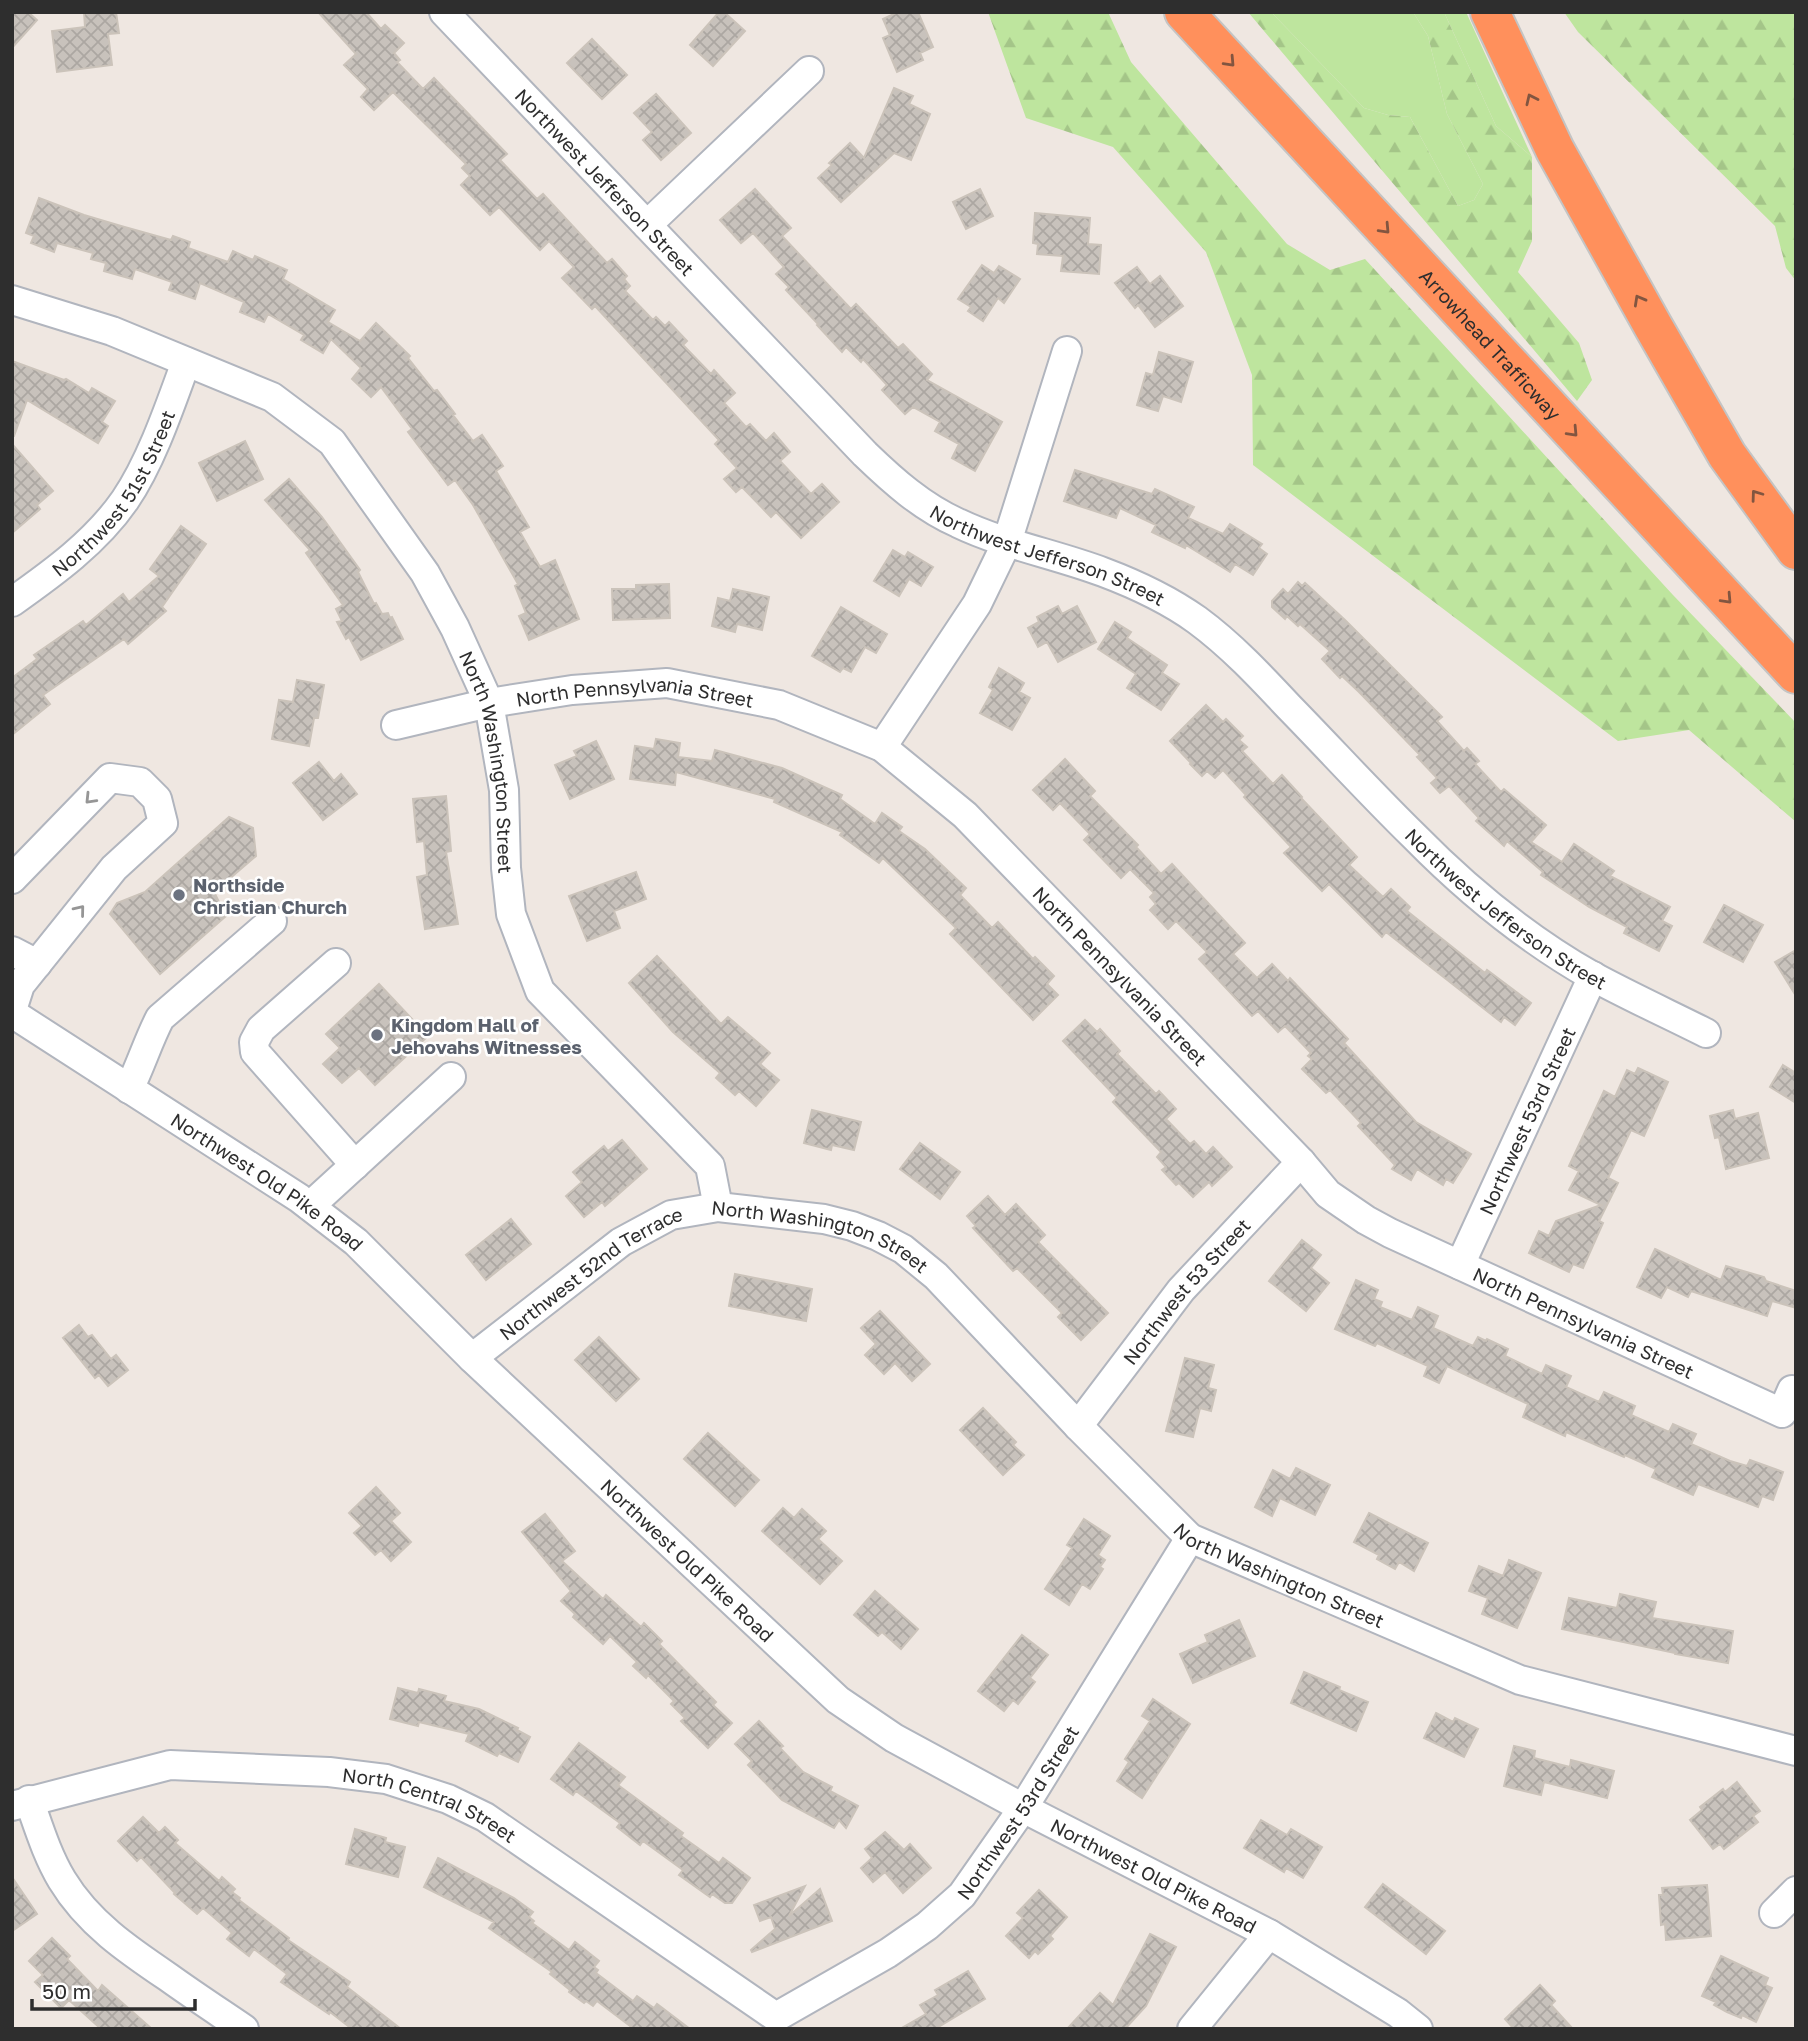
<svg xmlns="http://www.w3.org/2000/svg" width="1808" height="2041" font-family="'Golos Text',sans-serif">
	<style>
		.grass { fill: #bee59e }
		.forest { fill: url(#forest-firs) }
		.building { fill: url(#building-cross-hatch); stroke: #cbc3ba; stroke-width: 2 }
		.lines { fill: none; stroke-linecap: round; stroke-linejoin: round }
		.minor-casing { stroke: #b1b5be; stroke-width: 32 }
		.highway-casing { stroke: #c4c4c4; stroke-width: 42 }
		.minor { stroke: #fff; stroke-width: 28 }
		.highway { stroke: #ff905c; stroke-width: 38 }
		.oneway { stroke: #825540 }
		.oneway2 { stroke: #969696 }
		.worship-dot { fill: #6b7280; stroke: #fff; stroke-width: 2.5 }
		.labels { text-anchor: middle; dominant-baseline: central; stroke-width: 5; stroke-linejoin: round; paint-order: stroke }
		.street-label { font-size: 19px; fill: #2e2e2e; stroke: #fff }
		.worship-label { font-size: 19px; font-weight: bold; fill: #5b616d; stroke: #fff; text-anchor: start }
	</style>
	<defs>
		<pattern id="forest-firs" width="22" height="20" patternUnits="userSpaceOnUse" patternTransform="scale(1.75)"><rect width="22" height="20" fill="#bee59e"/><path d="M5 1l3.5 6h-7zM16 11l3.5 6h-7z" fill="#a4c588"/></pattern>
		<pattern id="building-cross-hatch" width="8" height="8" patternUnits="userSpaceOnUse" patternTransform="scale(1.75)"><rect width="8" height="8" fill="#c8c2bc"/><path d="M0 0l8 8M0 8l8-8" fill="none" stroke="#aca7a2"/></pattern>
	</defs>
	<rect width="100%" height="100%" fill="#efe7e1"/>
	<path class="grass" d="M1271,12h142l15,24 19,78 36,70 -9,16 -16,6 -48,-89 -22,-2 -24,-7z
		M1444,12h22l66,145 -36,-31z"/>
	<path class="forest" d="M988,12h120l23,50 156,182 43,26 35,-11 308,336 123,128v99l-107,-92 -71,11 -365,-276 -1,-90 -46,-123 -93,-105 -87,-29z
		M1248,12h23l93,96 24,7 22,2 48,89 16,-6 9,-16 -36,-70 -19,-78 -15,-24h31l52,114 36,31v84l-14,31 61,71 13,37 -15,21z
		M1564,12h232v269l-10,-13 -11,-42 -197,-194z"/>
	<path class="building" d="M12,12h16l9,8 -25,28z
		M84,12h32l3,21 -11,1 4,31 -55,7 -5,-41 33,-4z
		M318,12h48l15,17 4,-4 19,18 -10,10 6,7 -3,2 26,27 11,-11 73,76 -7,6 37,39 6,-5 64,69 5,-4 15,17 -3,3 6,7 -5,5 28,29 3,-3 9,9 4,-4 18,19 -4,4 28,29 3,-4 21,23 -11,10 22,24 4,-3 16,17 8,-8 16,19 -10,9 31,33 11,-10 17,18 -38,36 -25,-26 -5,5 -29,-30 -6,5 -12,-13 13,-11 -22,-24 4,-4 -124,-134 -3,3 -30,-31 12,-11 -25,-26 -9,9 -41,-43 -9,8 -29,-30 9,-9 -8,-8 4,-4 -73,-72 -19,18 -13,-13 7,-8 -24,-24 12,-11z
		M719,12h5l21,19 -32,35 -23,-21z
		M898,12h20l15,35 -13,6 3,7 -26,12 -14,-34 7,-3 -7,-16z
		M592,39l35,36 -25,24 -35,-36z
		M894,88l19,8 -4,8 21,10 -19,46 -17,-7 -53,49 -23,-24 14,-13 -3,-2 21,-20 14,15z
		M656,94l35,39 -30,27 -18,-20 9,-8 -18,-19z
		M755,189l36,39 -9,8 69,73 5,-5 42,44 5,-4 29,30 -5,6 75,42 -27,49 -23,-13 7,-14 -24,-13 5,-9 -27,-15 -8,7 -23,-24 5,-5 -24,-26 -2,3 -15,-15 -4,5 -25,-27 1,-1 -32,-34 3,-3 -13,-13 8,-7 -31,-34 -12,10 -21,-23z
		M980,189l13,27 -27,13 -13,-27z
		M39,198l45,17 37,11 50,14 2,-4 17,6 -2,6 40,14 5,-11 20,9 2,-4 32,14 -4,9 52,31 -7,12 32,19 16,-18 34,33 -2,2 26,33 3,-1 18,24 -2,1 20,26 9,-6 11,16 10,15 -7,5 33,56 -9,5 20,35 15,-7 24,59 -50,21 -10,-24 7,-3 -11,-27 3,-2 -45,-79 -18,-25 -7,5 -40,-53 4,-3 -31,-42 -10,10 -19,-18 9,-11 -30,-29 -8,14 -22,-13 3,-5 -36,-21 -4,8 -24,-10 4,-10 -44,-19 -5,16 -26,-9 3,-8 -37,-13 -3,10 -28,-8 2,-8 -15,-4 2,-6 -36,-10 -3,9 -23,-9 3,-7 -8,-3z
		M1035,213l55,5 -2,26 13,1 -2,29 -38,-3 2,-15 -26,-2 1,-10 -5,-1z
		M982,265l12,8 5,-7 21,13 -16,24 -6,-5 -15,23 -15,-10 3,-4 -13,-8z
		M1137,267l13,17 10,-8 23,30 -28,21 -17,-22 -3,3 -20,-25z
		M1159,352l34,10 -12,40 -18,-6 -5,15 -21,-6 9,-32 7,2z
		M12,361l52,19 2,-1 23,14 3,-5 23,13 -13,21 6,4 -10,17 -71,-43 -13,36h-2z
		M245,441l18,38 -46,22 -18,-38z
		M12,444l41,47 -16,14 3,4 -28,24z
		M1075,470l77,24 3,-5 39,18 -6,11 35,16 7,-10 32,20 -3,4 8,6 -14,21 -18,-11 -5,8 -44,-27 -1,3 -33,-16 4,-7 -36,-17 -4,10 -52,-17z
		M289,479l33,38 38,53 -2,2 16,32 2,-1 6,11 6,-1 2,5 2,-1 11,22 -42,21 -12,-23 -3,2 -9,-17 5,-1 -6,-12 7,-4 -37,-52 4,-3 -45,-50z
		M181,526l25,18 -44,63 4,4 -38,33 -4,-5 -81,56 7,9 -38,31v-57l25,-19 -3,-4 49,-34 3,4 37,-31 6,8 30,-26 -9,-7z
		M893,550l12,7 3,-5 25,15 -12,19 -12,-7 -10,17 -25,-15z
		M1298,582l4,4 3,-3 40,37 97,97 -5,4 27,30 3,-3 12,13 -4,3 26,28 3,-3 42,36 -15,17 31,20 12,-18 40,27 -4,5 60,31 -8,14 10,5 -13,25 -35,-18 3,-6 -38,-20 -48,-32 2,-3 -36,-31 -3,5 -28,-25 3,-3 -30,-32 -9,7 -9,-10 6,-5 -20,-21 3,-2 -61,-63 -17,-16 -2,2 -18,-19 8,-8 -30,-27 -2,2 -11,-10 -2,3 -13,-12v-6l11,-12 5,5z
		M669,584l1,34 -57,2 -1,-31h24v-4z
		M733,589l36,8 -7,33 -25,-6 -2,8 -23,-6 6,-28 12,3z
		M1058,606l4,8 15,-8 19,36 -38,20 -11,-20 -9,5 -10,-19 11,-6 -2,-5z
		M841,607l46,27 -11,19 -11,-6 -14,25 -8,-4 -3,4 -28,-16z
		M1115,622l16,10 -4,6 40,27 -5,8 17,11 -18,26 -34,-22 9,-14 -38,-25z
		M999,668l25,15 -5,9 11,6 -18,32 -32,-17 13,-23 -4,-3z
		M297,680l27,5 -6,33h-4l-5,28 -37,-7 7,-39 14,2z
		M1206,705l17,17 3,-3 17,17 -4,4 8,7 -5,4 31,33 9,-9 20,22 -1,1 56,59 -8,8 34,32 8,-8 19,18 -3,4 78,62 2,-3 44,33 -16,22 -11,-8 -3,5 -115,-90 -4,5 -53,-53 -7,7 -38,-38 7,-6 -47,-50 2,-2 -23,-25 -8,8 -8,-7 -5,5 -12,-12 1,-1 -21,-22z
		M656,739l24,4 -2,14 34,4 3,-11 67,18 60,27 -2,4 35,25 7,-11 20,14 -3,4 26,18 41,39 -6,7 32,33 6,-6 35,37 2,-2 19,19 -7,8 11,11 -25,25 -83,-86 6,-6 -73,-70 -4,5 -39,-28 2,-3 -68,-30 1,-3 -99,-27 -1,13 -45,-6 5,-33 19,3z
		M596,741l18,38 -44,20 -15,-34 22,-9 -3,-5z
		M1065,759l30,32 -5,5 48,49 -2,2 25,27 11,-10 73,79 -12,11 24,24 15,-14 16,17 2,-3 58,61 -4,4 72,79 55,32 -18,29 -7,-4 -3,6 -26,-16 -6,11 -19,-11 3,-4 -37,-39 3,-3 -31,-33 -4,3 -24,-24 10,-10 -4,-3 3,-3 -26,-27 -7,6 -20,-21 -6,5 -53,-57 8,-7 -31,-31 -8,8 -18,-19 6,-6 -6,-7 4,-4 -24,-24 -9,9 -37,-38 6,-6 -30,-31 -7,7 -20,-20z
		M319,762l15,19 7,-7 16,20 -34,26 -30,-37z
		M446,796l5,55 -5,1 12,72 -33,5 -8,-52 10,-2 -3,-34 -7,1 -4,-43z
		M229,817l24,11 3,28 -42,36 12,24 -66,58 -50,-60 7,-11 28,-11z
		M636,872l10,27 -32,12 6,17 -33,13 -18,-45z
		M1724,905l39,20 -20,37 -39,-20z
		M1796,950v46l-21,-34z
		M657,956l64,68 7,-7 42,36 -10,11 19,16 -23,26 -17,-15 -4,4 -19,-17 4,-5 -47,-41 -44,-49z
		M379,984l49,52 -53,49 -16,-17 -17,15 -19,-19 17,-16 -14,-14z
		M1085,1020l12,12 3,-3 20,22 -3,3 39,40 3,-3 17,18 -10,10 24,25 4,-3 12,13 7,-7 19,20 -20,19 -3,-4 -16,15 -14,-14 -3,2 -14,-15 4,-3 -9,-10 4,-5 -48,-50 4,-4 -54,-57z
		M1783,1065l13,8v30l-26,-16z
		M1638,1068l30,14 -24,54 -13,-6 -23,48 10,5 -19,38 4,2 -20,45 -10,-4 -4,8 -40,-19 10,-22 10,5 7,-15 45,-16 -32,-15 10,-19 -10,-5 35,-75 11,6 12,-27 8,4z
		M812,1110l49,12 -7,28 -22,-5 -1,5 -27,-7z
		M1733,1110l2,9 23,-6 11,45 -43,11 -7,-32 -4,1 -5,-22z
		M622,1140l25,29 -42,37 -3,-4 -18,15 -18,-21 16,-14 -9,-10 31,-26 4,5z
		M920,1143l40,29 -20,27 -40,-30z
		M988,1196l17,19 11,-11 29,31 -7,7 70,71 -27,27 -23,-23 4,-4 -45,-45 -4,3 -40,-43 3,-2 -9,-10z
		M511,1219l20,25 -45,36 -20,-25z
		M1302,1240l19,15 -10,13 18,15 -23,28 -37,-30z
		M1655,1249l66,31 5,-14 38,11 2,4 30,10v17l-24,-7 -5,15 -76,-25 -3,6 -21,-10 -6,11 -24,-11z
		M735,1274l77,15 -6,32 -77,-15z
		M1356,1280l22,10 -4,9 8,3 -2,5 32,13 6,-13 20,9 -5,12 40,18 5,-9 8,4 1,-2 21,10 -3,7 37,18 4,-9 25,11 -5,11 33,15 5,-10 31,14 -4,9 38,17 4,-8 23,10 -5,10 39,17 17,5 3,-6 33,12 -10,28 -11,-4 -4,11 -60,-23 -5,11 -41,-18 4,-8 -31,-14 -1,2 -58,-25 -1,4 -42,-19 5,-13 -81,-38 -8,17 -15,-7 4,-10 -51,-23 -2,3 -40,-17z
		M880,1311l50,53 -18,17 -17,-18 -11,11 -19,-19 11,-11 -15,-16z
		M79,1325l9,12 4,-2 19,24 5,-4 12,15 -20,16 -9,-11 -4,3 -32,-40z
		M599,1337l40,42 -23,22 -41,-41z
		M1185,1358l29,7 -6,23 8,2 -5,21 -11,-3 -7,29 -27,-6z
		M983,1408l33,34 -3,3 11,10 -21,20 -43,-45z
		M708,1433l51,47 -24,26 -51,-47z
		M1296,1468l34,17 -15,30 -35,-17 -8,18 -17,-9 18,-37 17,9z
		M376,1487l24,26 -9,8 20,21 -20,19 -10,-11 -6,5 -21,-22 8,-7 -13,-13z
		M783,1508l11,10 8,-9 24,22 -8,8 24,22 -22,23 -58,-53z
		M1369,1513l59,30 -14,28 -15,-9 -4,7 -18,-10 2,-4 -25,-13z
		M545,1514l30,37 -13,10 41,38 3,-4 35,32 3,-4 18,18 -3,3 57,58 -3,3 19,18 -24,25 -27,-27 4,-3 -14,-14 3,-3 -26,-26 -2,3 -13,-12 4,-4 -27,-26 -7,8 -30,-27 2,-3 -14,-13 10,-10 -49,-59z
		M1084,1519l26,17 -12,19 7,5 -5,7 3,2 -13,20 -8,-5 -13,21 -24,-16 27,-41 -5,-3z
		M1509,1560l32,13 -24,55 -35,-14 6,-16 -19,-7 10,-25 24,10z
		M875,1591l43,38 -17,20 -19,-17 -4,4 -24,-21z
		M1620,1594l36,8 -4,16 81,13 -5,32 -53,-9v-1l-113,-24 7,-31 48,10z
		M1239,1620l16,36 -62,27 -13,-29 28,-12 -3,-7z
		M1022,1635l26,20 -18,23 5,4 -17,22 -5,-4 -9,11 -26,-20z
		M1304,1672l36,15 -1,3 29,12 -12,29 -65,-28z
		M398,1688l20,5 1,-4 27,7 -2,5 35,8 39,19 -1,2 13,7 -12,25 -19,-9 -2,3 -31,-15 3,-7 -50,-12 -1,4 -28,-7z
		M1153,1699l37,25 -48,74 -25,-17 12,-19 -4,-3 25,-38 -8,-5z
		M1436,1713l17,9 2,-4 23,11 -14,28 -40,-19z
		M759,1721l24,25 -3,2 23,24 29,15 -2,4 28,15 -12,22 -7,-8 -5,8 -52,-28 -34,-35 4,-4 -17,-17z
		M579,1743l46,34 -7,8 65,48 -2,3 38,27 4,-5 27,20 -18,25h-7l-13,-9 -2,3 -31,-22 4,-5 -40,-29 -3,4 -23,-18 3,-4 -44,-32 -3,4 -22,-16z
		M1514,1746l21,5 -1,7 36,9 1,-7 43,11 -7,27 -63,-16 -3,13 -37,-9z
		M1737,1782l23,29 -7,5 5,6 -34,27 -4,-5 -7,5 -23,-29 12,-10 -2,-3 23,-18 2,3z
		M143,1817l16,16 6,-6 13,13 -3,3 44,38 3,-4 13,12 -3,3 8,6 -1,2 50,38 -1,2 62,42 -3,5 54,42h-49l-22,-17 -1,2 -48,-32 6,-8 -33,-25 -5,7 -22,-17 5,-6 -29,-25 -6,6 -23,-20 1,-1 -34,-36 -4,4 -19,-20z
		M1261,1820l26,15 4,-6 31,18 -19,31 -17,-10 -2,4 -40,-24z
		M355,1829l31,9 -1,4 20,5 -7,30 -52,-13z
		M885,1832l19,18 6,-6 21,24 -28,25 -18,-21 -12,10 -12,-14 11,-10 -7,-9z
		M438,1858l76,40 19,14 -4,5 5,4 -2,2 37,27 6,-8 24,19 -5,6 4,3 -2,3 37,28 4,-5 17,12 3,-4 33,25h-56l-37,-28 -4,5 -7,-5 -2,2 -15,-11 1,-2 -20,-16 2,-2 -63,-44 5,-6 -70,-35z
		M12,1877l25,37 -25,17z
		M1383,1884l62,47 -19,23 -61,-47z
		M1707,1885l4,51 -45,4 -1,-16 -4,1 -2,-30h4l-1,-7z
		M805,1886l-16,30 31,-27 12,32 -80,31 -1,-2 24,-21 -4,-12 -11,4 -6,-16z
		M1039,1890l28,27 -17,19 3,3 -15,15 -3,-3 -6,7 -23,-22 17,-18 -6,-5z
		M1150,1934l26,13 -30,59 -21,23h-58l33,-36 13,12z
		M52,1938l18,18 -3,3 31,32 4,-6 50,44h-51l-32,-29 -8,8 -26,-26 8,-7 -14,-14z
		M1721,1956l47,22 -3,7 7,3 -16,34 -14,-7 -1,3 -14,-6 -13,-7 2,-3 -14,-6z
		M968,1971l17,28 -50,30h-35l26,-15 -6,-9 18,-10 -3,-5z
		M1540,1985l15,16 -4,4 22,24h-59l-9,-10z"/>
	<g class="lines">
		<defs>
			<g id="minor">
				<path id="s1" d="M444,12l421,442c28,27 57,53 93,69 46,22 97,31 145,49 32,12 66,28 94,48 34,25 63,56 92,87 42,43 82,87 125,129 52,53 113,103 178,140 37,20 76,38 114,57"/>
				<path d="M647,225l162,-154"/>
				<path id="s2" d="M12,300l100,31 160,66 60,45 93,131 30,55 34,75 15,87 2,78 5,46 29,77 170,175 8,41"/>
				<path id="s3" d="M12,602c41,-29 84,-60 113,-102 26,-38 45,-94 61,-138"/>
				<path id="s4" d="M396,725l93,-22 83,-13 95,-7 112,22 103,42 83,68 336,347 27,32 38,26 24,13 392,180 10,-23"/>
				<path d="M882,747l95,-143 30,-62 60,-191"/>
				<path d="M12,879l98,-101 30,4 17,17 6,24 -49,45 -94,117 -8,25"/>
				<path d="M12,951l25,13"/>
				<path d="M336,963l-75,66 -7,13 1,10 100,113"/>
				<path id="s5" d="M12,1013l287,185 57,44 116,116 366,342 56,38 129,70 246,126 129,79 20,16"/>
				<path d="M129,1089c12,-24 19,-48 31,-71l112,-97"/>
				<path d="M310,1206l141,-129"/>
				<path id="s6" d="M1460,1265l133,-289"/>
				<path id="s7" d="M472,1358l149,-116 50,-27 47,-8 106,12 28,7 26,10 25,13 33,27 142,150 112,112 330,142 276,71"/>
				<path id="s8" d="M1078,1426l103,-136 120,-128"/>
				<path d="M29,1800c10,28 18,55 33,80 26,43 66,70 106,97 25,18 51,35 76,52"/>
				<path id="s9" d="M12,1806l158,-41 159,7 57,7 62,20 37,18 291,200 112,-64 39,-27 35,-31 61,-87 167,-270"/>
				<path d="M1774,1913l22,-22"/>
				<path d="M1192,2029l77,-95"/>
			</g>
			<g id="highway">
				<path id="s10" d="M1184,12l612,662"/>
				<path d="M1490,12l65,138 98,176 74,129 69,95"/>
			</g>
		</defs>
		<use href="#minor" class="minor-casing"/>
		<use href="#highway" class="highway-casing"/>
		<use href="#minor" class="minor"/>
		<use href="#highway" class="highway"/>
	</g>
	<defs><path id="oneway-chevron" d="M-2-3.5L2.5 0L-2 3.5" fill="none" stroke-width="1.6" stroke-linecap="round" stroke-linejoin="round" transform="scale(1.75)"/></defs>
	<g class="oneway">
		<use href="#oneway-chevron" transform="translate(1230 62) rotate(47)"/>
		<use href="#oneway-chevron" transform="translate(1531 99) rotate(-115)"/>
		<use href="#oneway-chevron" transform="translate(1385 229) rotate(47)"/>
		<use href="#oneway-chevron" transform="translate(1639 300) rotate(-119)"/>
		<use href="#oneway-chevron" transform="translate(1573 432) rotate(47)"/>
		<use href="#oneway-chevron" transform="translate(1756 495) rotate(-126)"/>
		<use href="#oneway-chevron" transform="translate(1727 599) rotate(47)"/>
	</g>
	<g class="oneway2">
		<use href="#oneway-chevron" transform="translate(90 799) rotate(134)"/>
		<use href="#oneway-chevron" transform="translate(80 910) rotate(-51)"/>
	</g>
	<g class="worship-dot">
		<circle cx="179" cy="895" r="7"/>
		<circle cx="377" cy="1035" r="7"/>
	</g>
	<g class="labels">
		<g class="street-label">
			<text stroke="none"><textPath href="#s1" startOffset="234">Northwest Jefferson Street</textPath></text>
			<text stroke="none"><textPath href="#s10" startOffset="452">Arrowhead Trafficway</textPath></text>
			<text stroke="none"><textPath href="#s3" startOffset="152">Northwest 51st Street</textPath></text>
			<text stroke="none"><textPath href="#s1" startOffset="822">Northwest Jefferson Street</textPath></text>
			<text stroke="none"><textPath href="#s4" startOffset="243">North Pennsylvania Street</textPath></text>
			<text stroke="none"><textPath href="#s2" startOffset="716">North Washington Street</textPath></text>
			<text stroke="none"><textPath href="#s1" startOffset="1410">Northwest Jefferson Street</textPath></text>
			<text stroke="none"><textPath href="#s4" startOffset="831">North Pennsylvania Street</textPath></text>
			<text stroke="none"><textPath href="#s6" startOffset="159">Northwest 53rd Street</textPath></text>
			<text stroke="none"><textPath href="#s5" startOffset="306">Northwest Old Pike Road</textPath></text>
			<text stroke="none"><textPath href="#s7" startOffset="401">North Washington Street</textPath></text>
			<text stroke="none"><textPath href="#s7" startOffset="147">Northwest 52nd Terrace</textPath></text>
			<text stroke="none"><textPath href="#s8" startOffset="173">Northwest 53 Street</textPath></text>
			<text stroke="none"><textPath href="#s4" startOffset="1419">North Pennsylvania Street</textPath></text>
			<text stroke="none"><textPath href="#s5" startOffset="873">Northwest Old Pike Road</textPath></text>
			<text stroke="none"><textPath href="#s7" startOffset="989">North Washington Street</textPath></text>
			<text stroke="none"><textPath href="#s9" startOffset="429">North Central Street</textPath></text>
			<text stroke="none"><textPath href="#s9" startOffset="1162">Northwest 53rd Street</textPath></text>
			<text stroke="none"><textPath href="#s5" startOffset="1440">Northwest Old Pike Road</textPath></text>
		</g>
		<g class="worship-label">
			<text x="193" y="884">Northside<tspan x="193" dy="22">Christian Church</tspan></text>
			<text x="391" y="1024">Kingdom Hall of<tspan x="391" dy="22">Jehovahs Witnesses</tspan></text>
		</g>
	</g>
	<rect width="1808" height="2041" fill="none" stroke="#2e2e2e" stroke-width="28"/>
	<path d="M32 1999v10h163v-10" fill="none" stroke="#2e2e2e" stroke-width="3.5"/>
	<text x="42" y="1999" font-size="21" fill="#2e2e2e" stroke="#ffffff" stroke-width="5" paint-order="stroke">50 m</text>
</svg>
